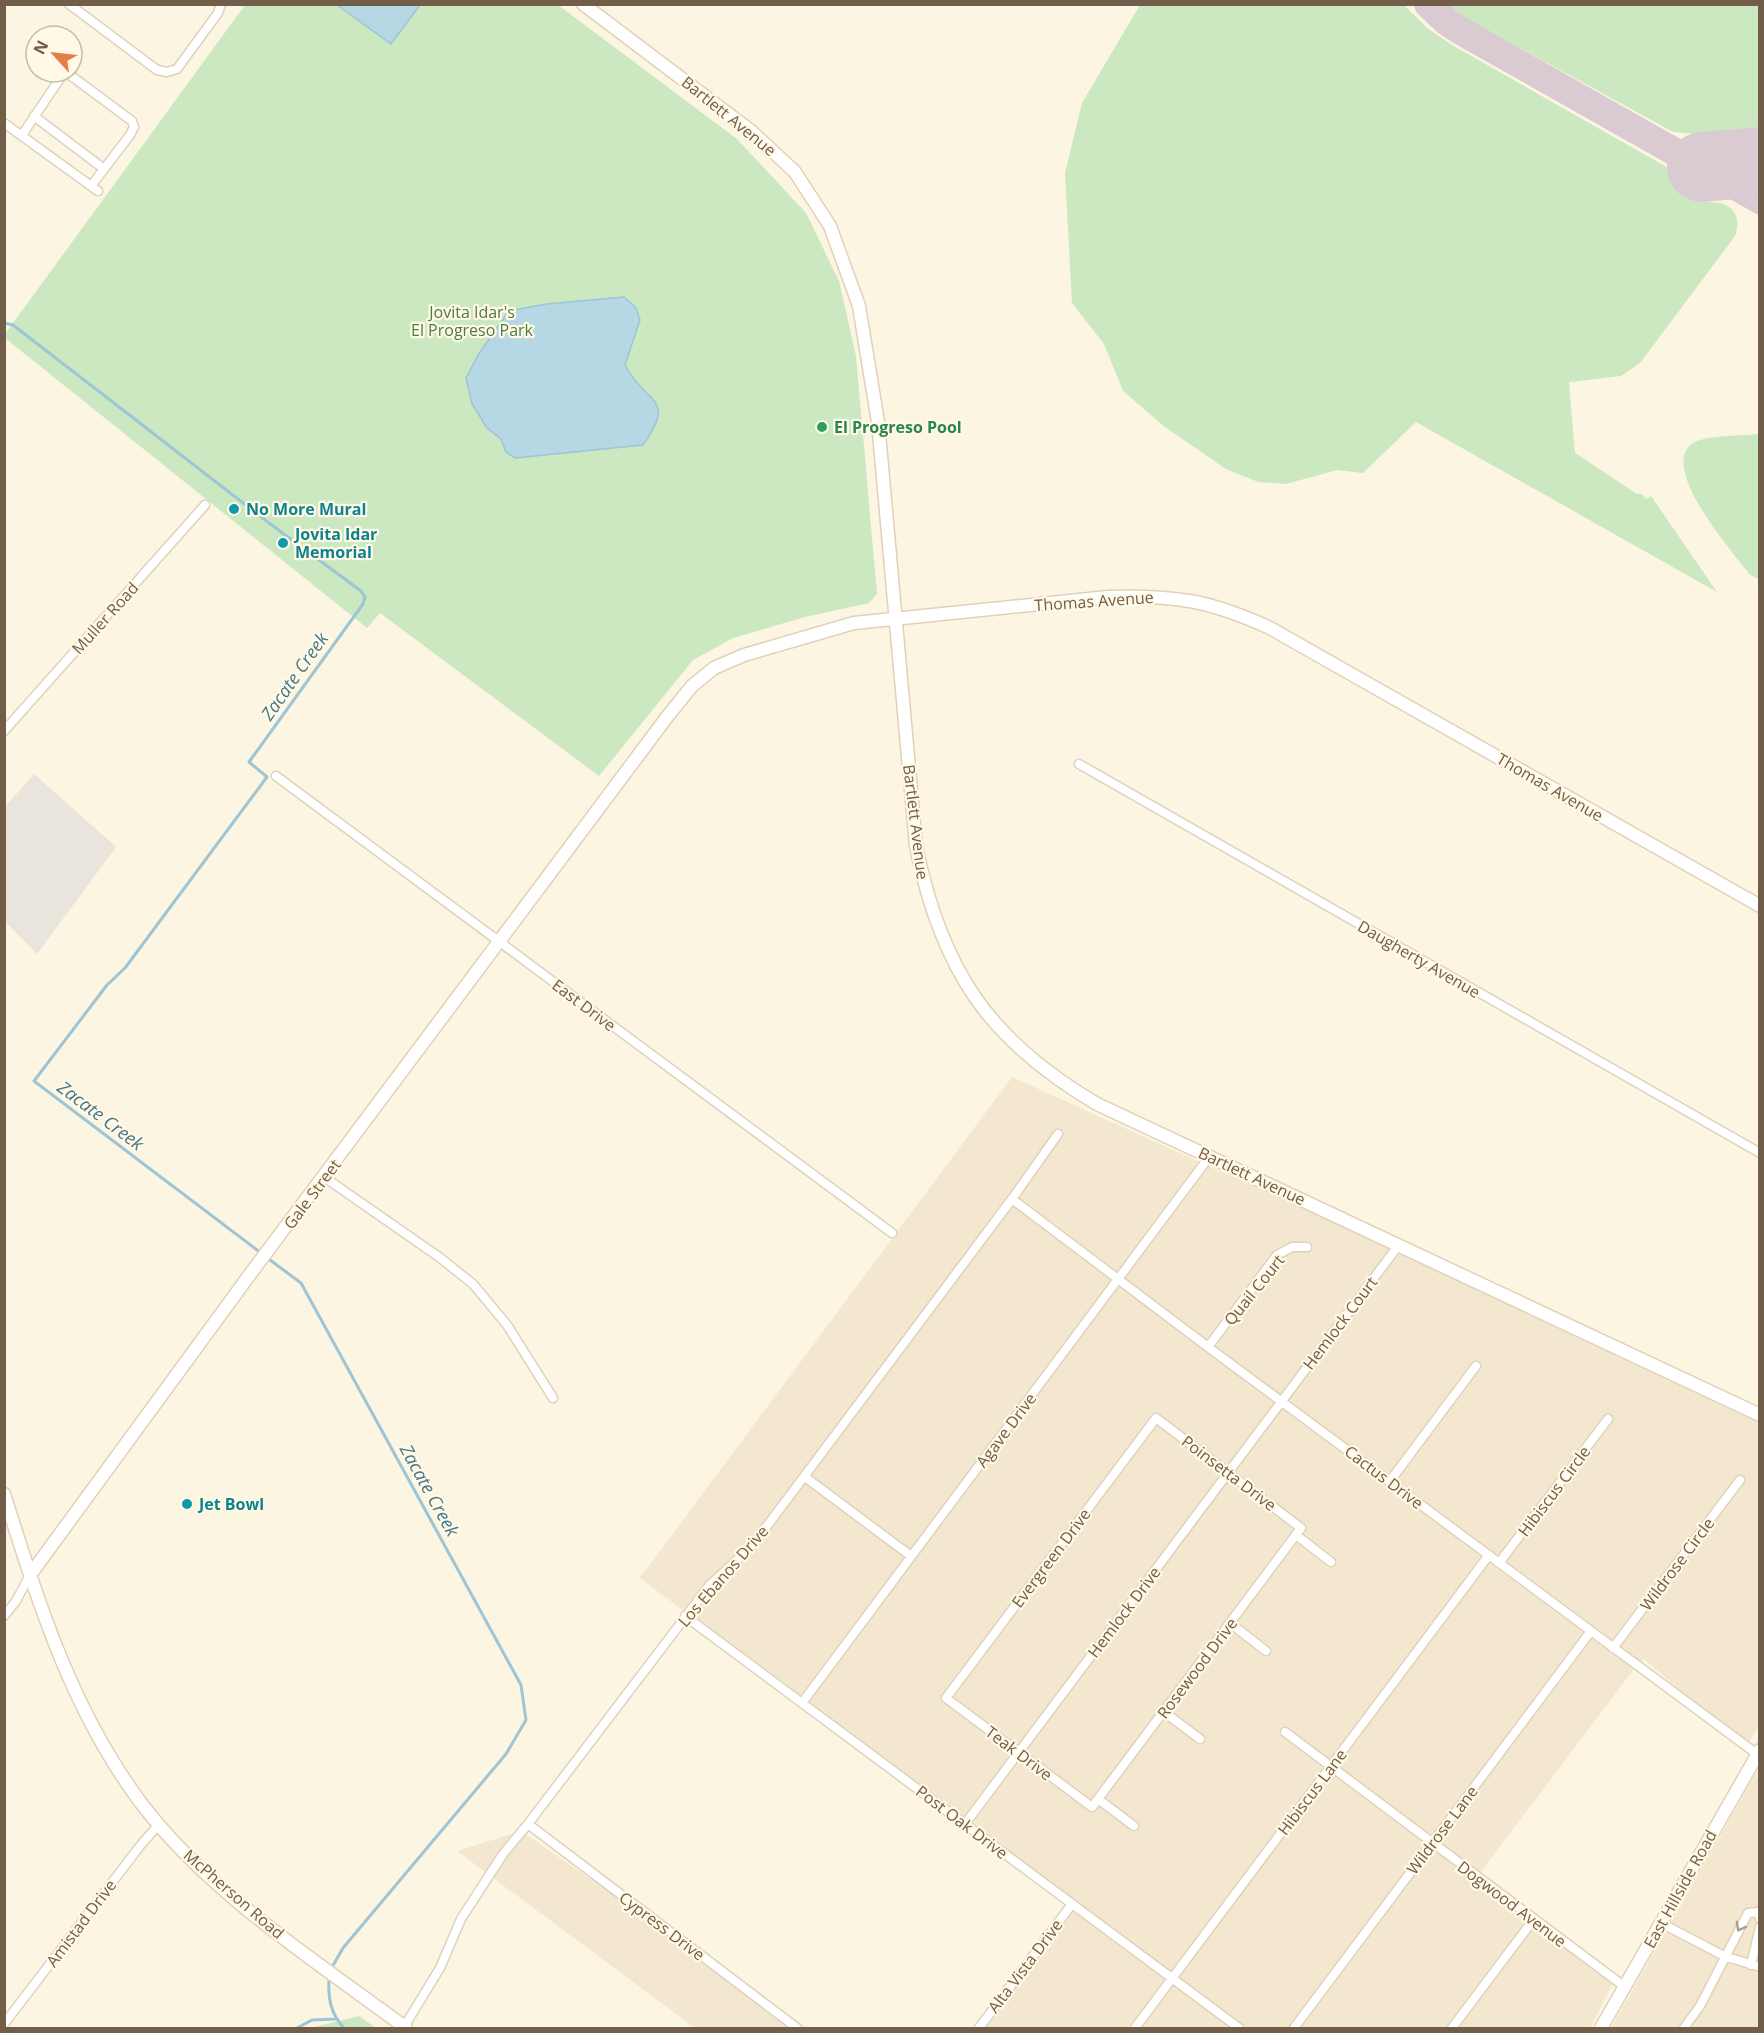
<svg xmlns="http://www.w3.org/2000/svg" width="1764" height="2033" font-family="'Open Sans',sans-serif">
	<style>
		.residential { fill: #f3e8cf }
		.industrial { fill: #eae5dc }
		.green { fill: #cbe8c0 }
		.water { fill: #b6d7e4; stroke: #9dc5d6; stroke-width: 1.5 }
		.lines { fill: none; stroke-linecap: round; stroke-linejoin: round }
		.stream { stroke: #9dc5d6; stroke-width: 3 }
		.taxiway { stroke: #dacad2; stroke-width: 28 }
		.runway { stroke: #dacad2; stroke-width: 70 }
		.street-casing { stroke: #dfd2bd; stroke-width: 11 }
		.secondary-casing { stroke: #e1d1b8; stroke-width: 15 }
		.street { stroke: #fff; stroke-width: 8 }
		.secondary { stroke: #fff; stroke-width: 12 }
		.oneway { stroke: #aa9e91 }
		.leisure-dot { fill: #2e9e5b; stroke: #fff9e6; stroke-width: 2 }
		.culture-dot { fill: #0f9aa8; stroke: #fff9e6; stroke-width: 2 }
		.labels { text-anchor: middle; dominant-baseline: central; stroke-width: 4.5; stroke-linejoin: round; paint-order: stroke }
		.street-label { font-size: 16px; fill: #725d48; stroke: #fff9e6 }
		.park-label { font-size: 16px; fill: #4d7d43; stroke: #fff9e6 }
		.leisure-label { font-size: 16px; font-weight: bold; fill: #27864d; stroke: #fff9e6; text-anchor: start }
		.culture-label { font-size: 16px; font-weight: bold; fill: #0d838f; stroke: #fff9e6; text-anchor: start }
		.water-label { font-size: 18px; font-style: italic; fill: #46778b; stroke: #fff9e6 }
	</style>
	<rect width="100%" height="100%" fill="#fbf5e1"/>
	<path class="residential" d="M1012,1077l203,92 191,80 235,111 118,62 1,302 -14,23 -102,-88 -7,6 -160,212 138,103 -25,48h-611l93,-124 -432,-326z
		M1759,1768v260h-148z
		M521,1831l285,197h-111l-238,-177z"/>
	<path class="industrial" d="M34,774l82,73 -79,107 -33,-34 1,-113z"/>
	<path class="green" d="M245,5h313l179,134 69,74 33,68 17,75 21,238 -8,9 -64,14 -72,21 -40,22 -94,116 -219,-163 -13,15 -362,-290v-4z
		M1404,5l23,23 25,17 257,146 -1,11c22,-1 35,12 27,34l-95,127 -19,13 -52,6 6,71 62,41h5l4,5 5,-3 66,96 -301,-170 -53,51 -26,-3 -51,14 -28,-2 -32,-13 -61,-42 -42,-36 -19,-47 -32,-41 -7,-130 17,-70 58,-98z
		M1446,5h313v122l-61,7 -25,-2 -219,-120z
		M1759,434h1l-1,145 -9,-4c-16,-22 -96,-111 -55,-133 15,-7 47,-6 64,-8z
		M359,2016l17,12h-66z"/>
	<path class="water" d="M337,5l83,-1v1l-29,39z
		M624,297l12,11 4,12 -15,45c20,40 53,31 18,80l-128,13 -9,-6 -5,-13 -14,-11 -15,-24 -6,-26 12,-23 31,-44 37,-7z"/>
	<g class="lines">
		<path class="stream" d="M4,323l9,2 256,198 92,68 4,6 -2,7 -114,158 18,15 -142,191 -18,17 -73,96 227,172
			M266,1257l35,26 220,402 5,35 -20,34 -163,194 -12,21
			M329,1978c-1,20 1,35 15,50
			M297,2028l15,-8 23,-1"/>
		<path class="taxiway" d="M1428,4l19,18 14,9 299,169"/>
		<path class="runway" d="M1702,167l58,-5"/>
		<defs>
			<path id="street" d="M69,4l88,66 10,2 10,-3 41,-56 3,-9
				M34,116l70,53
				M4,123l94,68
				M22,135l39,-58 4,-2h5l62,46 2,6 -4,8 -39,51
				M4,731l201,-226
				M1079,764l681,389
				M276,776l616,457
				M324,1177l115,80 34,27 34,41 46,73
				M1012,1199l196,148 549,407
				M1208,1347l69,-92 15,-8h15
				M1156,1418l145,110 -209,279 -146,-109z
				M805,1477l106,79
				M1390,1481l86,-115
				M1296,1535l35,27
				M1499,1563l109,-144
				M4,1616l12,-15 14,-26
				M685,1616l554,412
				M1230,1623l36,28
				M1613,1648l127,-168
				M802,1703l407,-546
				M1164,1712l36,27
				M1285,1732l340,255
				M1098,1799l36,27
				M528,1824l269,204
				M965,1824l433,-578
				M1661,1923l63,33 36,11
				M1751,1965l9,-38
				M4,2024l136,-178 19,-22
				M404,2027l36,-59 21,-49 42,-65 25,-30 181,-238 43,-40 260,-347 46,-65
				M979,2028l93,-124
				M1135,2028l354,-473
				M1294,2028l297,-397
				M1452,2028l82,-109
				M1684,2028l16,-22 48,-93 10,-1 2,7"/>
			<path id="secondary" d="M583,4l168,127 44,41 35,54 29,80 19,116 38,424c25,123 72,194 181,258l663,311
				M4,1494c35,110 67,215 137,309 69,91 175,158 265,225
				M30,1575l221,-302 416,-556 25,-31 22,-18 30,-13 110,-32 254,-26c67,-2 101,3 162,31l490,278
				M1601,2028l159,-278"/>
		</defs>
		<use href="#street" class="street-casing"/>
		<use href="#secondary" class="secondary-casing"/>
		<use href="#street" class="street"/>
		<use href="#secondary" class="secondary"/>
	</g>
	<defs><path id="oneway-chevron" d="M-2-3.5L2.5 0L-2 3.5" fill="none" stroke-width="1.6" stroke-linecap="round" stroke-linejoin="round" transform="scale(1.5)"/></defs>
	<use class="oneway" href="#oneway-chevron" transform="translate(1740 1927) rotate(119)"/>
	<circle class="leisure-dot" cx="822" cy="427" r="6"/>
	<g class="culture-dot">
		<circle cx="234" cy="509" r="6"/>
		<circle cx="283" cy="543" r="6"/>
		<circle cx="187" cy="1504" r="6"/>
	</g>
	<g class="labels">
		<g class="street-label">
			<text transform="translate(729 116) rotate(39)">Bartlett Avenue</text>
			<text transform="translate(1094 601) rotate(-4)">Thomas Avenue</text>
			<text transform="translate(105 618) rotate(-48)">Muller Road</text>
			<text transform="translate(1550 787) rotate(30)">Thomas Avenue</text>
			<text transform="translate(916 822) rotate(83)">Bartlett Avenue</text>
			<text transform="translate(1419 959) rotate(30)">Daugherty Avenue</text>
			<text transform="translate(584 1005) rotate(37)">East Drive</text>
			<text transform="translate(1252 1176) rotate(25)">Bartlett Avenue</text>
			<text transform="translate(312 1194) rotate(-53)">Gale Street</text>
			<text transform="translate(1254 1290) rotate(-51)">Quail Court</text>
			<text transform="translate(1340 1323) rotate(-53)">Hemlock Court</text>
			<text transform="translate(1006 1430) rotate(-53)">Agave Drive</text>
			<text transform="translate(1229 1473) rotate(37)">Poinsetta Drive</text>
			<text transform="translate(1384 1477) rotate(37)">Cactus Drive</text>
			<text transform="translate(1554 1491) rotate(-53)">Hibiscus Circle</text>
			<text transform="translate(1051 1558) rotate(-53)">Evergreen Drive</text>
			<text transform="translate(1677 1564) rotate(-53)">Wildrose Circle</text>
			<text transform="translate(723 1576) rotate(-49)">Los Ebanos Drive</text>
			<text transform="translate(1124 1612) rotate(-53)">Hemlock Drive</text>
			<text transform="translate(1197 1668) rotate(-53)">Rosewood Drive</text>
			<text transform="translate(1019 1753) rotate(37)">Teak Drive</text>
			<text transform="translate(1312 1792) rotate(-53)">Hibiscus Lane</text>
			<text transform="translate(962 1822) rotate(37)">Post Oak Drive</text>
			<text transform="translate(1442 1830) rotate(-53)">Wildrose Lane</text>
			<text transform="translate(1680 1889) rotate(-61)">East Hillside Road</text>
			<text transform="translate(234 1894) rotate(41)">McPherson Road</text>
			<text transform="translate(1512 1904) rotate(37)">Dogwood Avenue</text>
			<text transform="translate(81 1923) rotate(-53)">Amistad Drive</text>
			<text transform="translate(662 1926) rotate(37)">Cypress Drive</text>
			<text transform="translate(1025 1966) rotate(-53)">Alta Vista Drive</text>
		</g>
		<g class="park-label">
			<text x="472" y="312">Jovita Idar's<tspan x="472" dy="18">El Progreso Park</tspan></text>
		</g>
		<g class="leisure-label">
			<text x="834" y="427">El Progreso Pool</text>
		</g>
		<g class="culture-label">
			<text x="246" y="509">No More Mural</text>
			<text x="295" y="534">Jovita Idar<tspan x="295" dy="18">Memorial</tspan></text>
			<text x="199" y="1504">Jet Bowl</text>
		</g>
		<g class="water-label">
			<text transform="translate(294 676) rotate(-55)">Zacate Creek</text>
			<text transform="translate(101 1115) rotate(37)">Zacate Creek</text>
			<text transform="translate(430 1490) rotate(61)">Zacate Creek</text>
		</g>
	</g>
	<rect width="1764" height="2033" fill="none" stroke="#725d48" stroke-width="12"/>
	<g transform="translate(54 54) rotate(297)"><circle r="28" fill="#fff9e6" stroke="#c7bba7" stroke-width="1.5"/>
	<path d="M0-4.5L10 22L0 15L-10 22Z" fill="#e48047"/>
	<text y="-9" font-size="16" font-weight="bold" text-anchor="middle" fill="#725d48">N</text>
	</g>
</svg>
